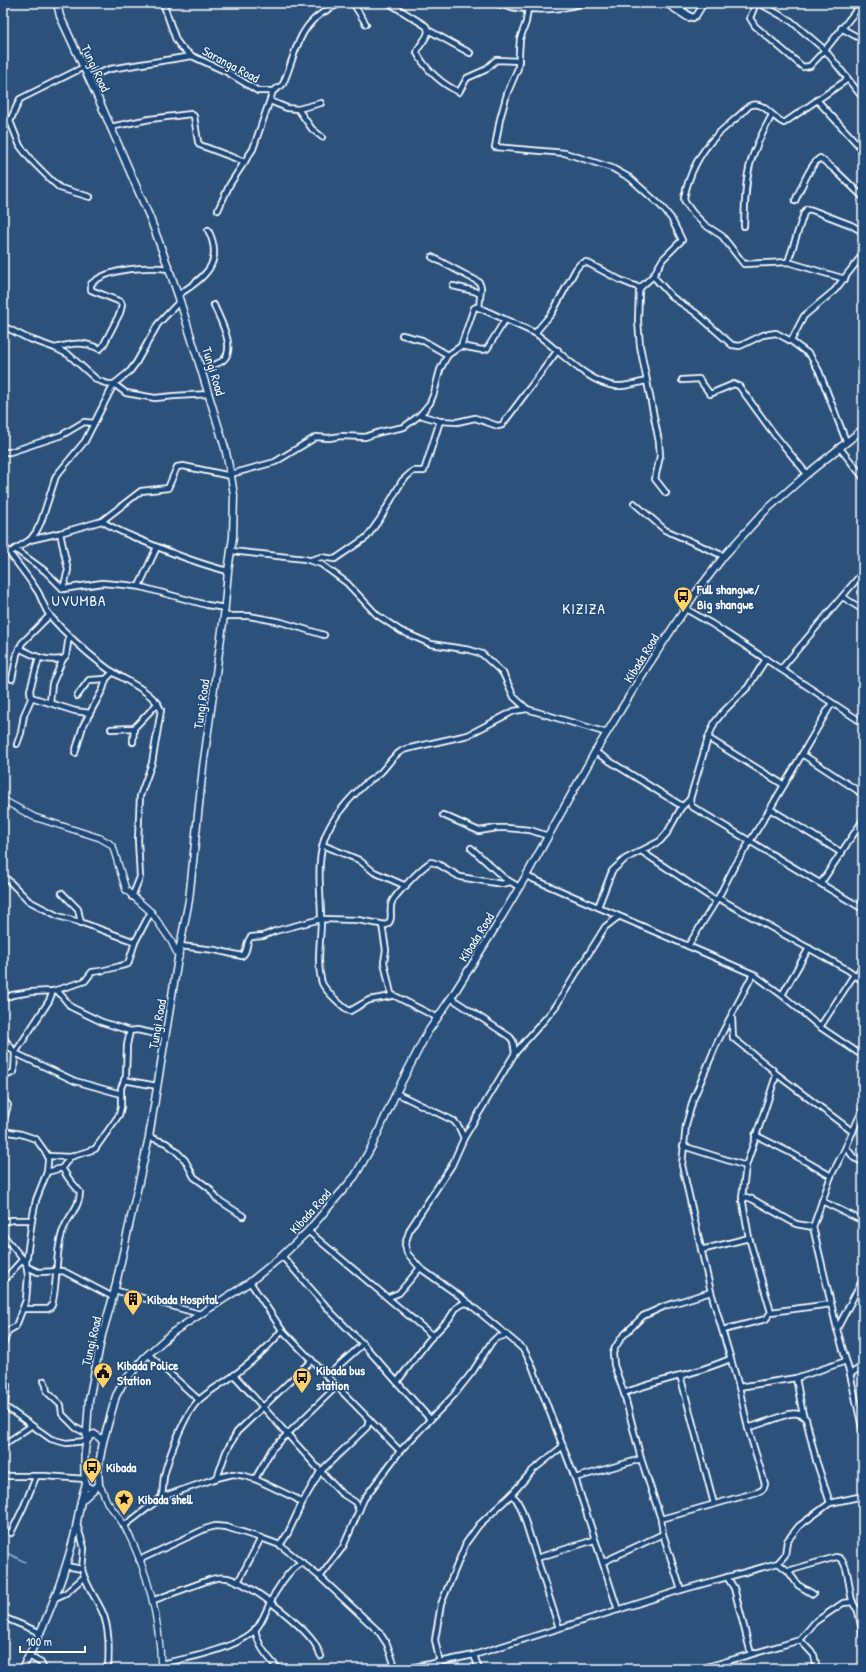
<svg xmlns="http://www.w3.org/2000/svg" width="866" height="1672" font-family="'Patrick Hand',sans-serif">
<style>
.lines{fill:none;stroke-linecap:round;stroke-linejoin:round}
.stream{stroke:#8caec3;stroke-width:1.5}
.minor-casing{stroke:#fff;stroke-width:8}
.tertiary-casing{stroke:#fff;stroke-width:8}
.secondary-casing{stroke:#fff;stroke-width:9}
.minor{stroke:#1f4a7a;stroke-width:4.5}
.tertiary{stroke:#1f4a7a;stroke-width:5.5}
.secondary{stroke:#1f4a7a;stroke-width:6}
.labels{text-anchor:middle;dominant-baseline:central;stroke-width:3;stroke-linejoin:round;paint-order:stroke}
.street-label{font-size:13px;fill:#fff;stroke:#1f4a7a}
.poi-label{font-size:13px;font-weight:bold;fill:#fff;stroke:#1f4a7a;text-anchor:start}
.quarter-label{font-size:15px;letter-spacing:1px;fill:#fff;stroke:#1f4a7a}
</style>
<rect width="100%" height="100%" fill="#2c517b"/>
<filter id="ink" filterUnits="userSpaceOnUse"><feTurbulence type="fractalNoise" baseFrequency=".025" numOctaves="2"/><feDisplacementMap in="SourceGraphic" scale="8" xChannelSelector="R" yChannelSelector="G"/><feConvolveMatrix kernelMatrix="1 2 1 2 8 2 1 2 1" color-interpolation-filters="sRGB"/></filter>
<g filter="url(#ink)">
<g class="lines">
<polyline class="stream" points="3,1551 25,1562"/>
<defs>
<g id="minor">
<polyline points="163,3 176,40 181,47 192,56"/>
<polyline points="353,3 366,24"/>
<path d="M 389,3 L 426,26 C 433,36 418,43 417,53 C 426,70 442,84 459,92 L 467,78 L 485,70 L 496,60 L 519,61"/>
<path d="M 494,3 C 522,11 555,12 583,3"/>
<polyline points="665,3 688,18 696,16 704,3"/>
<polyline points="673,3 693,18"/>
<polyline points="756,3 750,18 755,26 803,67 810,66 825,50 863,98"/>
<polyline points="759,3 791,21 825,50 862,3"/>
<polyline points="528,8 526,22 520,39 518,68 507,94 500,119 495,147 565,153 612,168 630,178 661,206 671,218 682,240 663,259 653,276 640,288 639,292 638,321 640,346 659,442 660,456 655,479 666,493"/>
<polyline points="841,28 863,40"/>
<polyline points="428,30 470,53"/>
<polyline points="84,67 20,99 10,121 20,146 31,160 52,181 60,188 90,197"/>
<path d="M 88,77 L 110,69 L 192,56 L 227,72 L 258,91 L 273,91 L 281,86 L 283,84 C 299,46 297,20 342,3"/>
<polyline points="817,100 863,150"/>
<polyline points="270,101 287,108 298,109 312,129 322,137"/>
<polyline points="298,109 321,103"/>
<polyline points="3,125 10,121"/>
<polyline points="110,127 150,119 191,114 194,116 198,142 200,145 245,162"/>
<path d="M 795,201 C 800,190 811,163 820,158 L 835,170 L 863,197"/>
<polyline points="218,210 230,184 253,149 273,91"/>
<path d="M 744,226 C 745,205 745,181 751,161 C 756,144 764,130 772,115"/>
<polyline points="432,257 479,282 481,287 479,308"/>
<polyline points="788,262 804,213 807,209 812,210 851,225 863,232"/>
<polyline points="653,276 672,297 696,313 732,345 740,346 763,335 776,333 791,341 810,355 819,371 846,441"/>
<path d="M 845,279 L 788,262 L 744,264 L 722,236 L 705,225 L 693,213 L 685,202 L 684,198 C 689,174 699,153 717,135 C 727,125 739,117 749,106 C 763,99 772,118 784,123 L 848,79"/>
<polyline points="453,286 474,291 480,294"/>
<path d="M 178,295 C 204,278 225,263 208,230"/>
<polyline points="3,329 7,328 27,338 55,348 69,355 97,380 108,384 114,384 126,393 155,398 174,396 209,394"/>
<path d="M 535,333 C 558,349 587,383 616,386 C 625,387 637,383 646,381"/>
<polyline points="402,335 422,340 448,355"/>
<polyline points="791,341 804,316 835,290 863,254"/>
<polyline points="461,346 482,350 487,349 505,320"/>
<path d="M 55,348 C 73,343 82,341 100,349 L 103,346 L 120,313 L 122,305 L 121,302 L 91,290 L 91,284 C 108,268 147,266 169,269"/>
<path d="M 201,368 C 207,366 217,365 222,361 C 238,350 219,318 214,305"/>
<polyline points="682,380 699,379 710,394 734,384 739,386 774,434 807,474"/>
<polyline points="420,415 430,403 434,393 440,370 445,360 448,355 461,346 474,308 476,307 482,309 535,333 552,313 576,269 580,264 586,262 620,280 640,288"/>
<polyline points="839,447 863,477"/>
<polyline points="3,452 10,452 62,435 84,422 94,423"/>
<polyline points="231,474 275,462 316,437 329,438 341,436 365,437 380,432 404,427 420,415 440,421 457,422 475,418 498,426 502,425 558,350"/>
<polyline points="634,503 665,530 724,556"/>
<path d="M 102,521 C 115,530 129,535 143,541 C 171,553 199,564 228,571"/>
<polyline points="60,533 68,570 63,589"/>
<polyline points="30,540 60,533 102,521 141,491 168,488 177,467 183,466 231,476"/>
<path d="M 3,545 C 15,560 27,575 38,592 C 42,599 44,608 50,616 C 65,633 86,652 104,666 C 120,679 153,690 161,710 L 152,763 L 140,796 L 138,840 L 140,877 L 132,897"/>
<polyline points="15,549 45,571 63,589 102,583 126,585 141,587 207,605 225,608"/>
<polyline points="232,551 305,559 321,564 347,583 377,615 401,631 431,644 470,650 482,654 503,673 514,697 527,709 607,733"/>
<polyline points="9,553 30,540 36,532 41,522 56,476 85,441 114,384 130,371 136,363 158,324 180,301"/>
<polyline points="311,560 321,557 335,559 367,537 380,519 402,481 413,471 424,471 440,421"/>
<polyline points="139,586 157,547"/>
<polyline points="843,597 863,610"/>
<polyline points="686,609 712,624 863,723"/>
<polyline points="224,616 249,616 281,622 324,635"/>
<path d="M 19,648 C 34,656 46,662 63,659"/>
<polyline points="766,659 748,687 723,712 715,722 708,738 690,799 691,806 863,909"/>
<polyline points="781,669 863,572"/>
<polyline points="12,679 17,654 22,643 50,615"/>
<polyline points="77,696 89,680 106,679"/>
<polyline points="31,697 75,711 90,713"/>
<polyline points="50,702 52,684 63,659 66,656 69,636"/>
<polyline points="111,729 134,728 158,703"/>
<polyline points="708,738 784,785"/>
<polyline points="133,742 134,728"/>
<polyline points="17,744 21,733 24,715 31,699 30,690 39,658"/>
<polyline points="595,752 682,806"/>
<polyline points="75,753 83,726 103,689 106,679 113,672"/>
<polyline points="802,754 863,794"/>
<polyline points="859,792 863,785"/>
<polyline points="770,809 842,853"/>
<polyline points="443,815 479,831 497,828 507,828 530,830 548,836"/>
<polyline points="323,845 359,860 374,872 406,886"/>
<polyline points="471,848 504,878 519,887"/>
<polyline points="641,851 716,901"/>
<polyline points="3,875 29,901 58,916 83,923 135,942"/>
<polyline points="526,876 753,974 782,995 820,1027 863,1056"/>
<polyline points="821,883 863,820"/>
<polyline points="62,893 78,909 81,923"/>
<polyline points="718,898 848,970 863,981"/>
<polyline points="598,907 612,871 625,859 660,841 667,833 681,808 690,799"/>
<polyline points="382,925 386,950 384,962 391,994 438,1018"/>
<path d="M 180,946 L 215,950 L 242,956 C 249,951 245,942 251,937 L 263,936 L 275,931 L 321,919 L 358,920 L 386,925 C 395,920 388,910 392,902 C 395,895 423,866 431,862 L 438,864 L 460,877 L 502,884 L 510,882"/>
<polyline points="688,946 718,898 734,867 770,809 832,703"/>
<polyline points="859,978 859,971 863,963"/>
<polyline points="57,990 71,1007 102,1022 130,1031"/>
<polyline points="782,995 809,948"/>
<path d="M 392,996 L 369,1000 L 350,1011 C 343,1008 325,990 322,983 C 316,962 321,940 321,919 C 321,890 315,859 327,832 C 335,815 352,796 365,784 C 370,780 375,777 380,773 C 389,764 394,753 406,749 L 468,735 L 514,711 L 527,709"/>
<polyline points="451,998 510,1037 513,1041 515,1053"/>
<path d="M 3,999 L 12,995 L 31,992 L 53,991 L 79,983 L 85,981 L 92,972 C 105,971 116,967 128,964 L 135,942 L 151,912"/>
<polyline points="820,1027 854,975"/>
<polyline points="3,1037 15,1053 75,1081 121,1094"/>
<polyline points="3,1050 11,1047"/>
<polyline points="775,1073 853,1132"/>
<polyline points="3,1077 14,1072 15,1053 49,1001 53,991"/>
<polyline points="124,1080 157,1086"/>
<polyline points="396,1093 454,1121 459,1127 464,1138"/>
<polyline points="3,1099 8,1105 3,1123"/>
<polyline points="863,1108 846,1147 831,1176 813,1227 837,1329 850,1374 863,1432"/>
<polyline points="3,1131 21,1134 36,1139 48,1156 48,1162 47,1172 36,1200 32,1220 26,1263 28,1276 26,1300 16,1326 8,1331 3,1345"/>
<polyline points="755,1135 791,1153 831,1176"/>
<polyline points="149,1137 166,1143 175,1150 185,1160 194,1177 209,1188 217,1199 243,1216"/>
<polyline points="683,1146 746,1166"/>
<polyline points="846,1147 854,1158 863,1162"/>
<polyline points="48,1156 70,1157"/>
<polyline points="47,1172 62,1168 70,1157 95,1149 119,1115 121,1107 121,1088 126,1076 127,1045 130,1031 137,1030 166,1036"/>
<polyline points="742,1201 746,1197 752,1199 796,1224 813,1227"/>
<polyline points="822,1201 863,1221"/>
<polyline points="3,1222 12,1220 32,1220"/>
<polyline points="308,1231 433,1336"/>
<polyline points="3,1235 26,1263"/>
<polyline points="701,1250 749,1238"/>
<polyline points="282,1256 332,1313 363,1344 430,1419"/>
<polyline points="27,1267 38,1272 63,1271 113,1297"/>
<polyline points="3,1281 23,1259"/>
<polyline points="250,1282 282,1330 400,1451"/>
<polyline points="114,1290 200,1314"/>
<polyline points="389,1297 399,1293 420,1268"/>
<path d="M 24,1309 L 47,1309 L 50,1308 L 52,1305 C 58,1282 55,1248 64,1228 C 69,1215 80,1207 80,1192 L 69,1179 L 62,1168"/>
<polyline points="771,1312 831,1304"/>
<polyline points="837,1329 863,1279"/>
<polyline points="723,1330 766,1319 771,1312 749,1238 742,1197 746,1166 776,1076 773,1070 733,1038 732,1018"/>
<polyline points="148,1354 199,1400"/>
<polyline points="3,1372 7,1385 5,1405"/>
<polyline points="850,1374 863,1366"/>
<polyline points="234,1375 325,1476 341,1493 355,1502 359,1510"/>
<polyline points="680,1375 714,1504"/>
<polyline points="327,1376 363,1344"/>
<polyline points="796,1378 803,1415"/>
<polyline points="44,1381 46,1385 47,1392 61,1405 62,1414 76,1428 86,1433"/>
<polyline points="397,1382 428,1341 449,1319 456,1308 464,1303 470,1304"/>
<polyline points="739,1387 796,1378 846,1361"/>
<path d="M 624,1393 C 659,1380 696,1374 730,1359"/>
<polyline points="3,1405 51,1439 66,1443 86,1441"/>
<path d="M 748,1428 L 789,1414 C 796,1413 801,1413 806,1419 L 816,1460 L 830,1503"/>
<polyline points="3,1445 31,1426"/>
<polyline points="3,1476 45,1476 85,1479"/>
<polyline points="217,1478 226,1452 237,1432 312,1360"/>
<polyline points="575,1478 641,1459"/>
<polyline points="255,1479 272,1449 337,1386"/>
<polyline points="511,1495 516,1499 521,1508 559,1628"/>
<path d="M 162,1497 C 163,1490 163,1483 164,1476 C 169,1456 184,1415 198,1401 C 208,1391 222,1384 233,1376 C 249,1364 270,1346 282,1330"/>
<path d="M 661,1519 L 758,1492 C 763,1490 764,1489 765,1484 L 748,1428 L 739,1387 L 711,1292 L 682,1165 L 686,1125 L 693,1100 L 717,1043 L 753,974"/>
<polyline points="77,1524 84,1548 82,1569"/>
<polyline points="124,1526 162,1497 217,1478 233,1474 245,1476 255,1479 295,1498 302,1503"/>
<polyline points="11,1533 24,1506 36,1477"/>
<polyline points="280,1545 288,1533 302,1503 320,1472 367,1427 369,1419"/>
<polyline points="537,1558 594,1540"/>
<polyline points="139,1560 205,1529 215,1526 226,1527 261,1538 280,1545 320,1577 379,1632 387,1644 396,1669"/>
<polyline points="603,1562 663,1534"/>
<polyline points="778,1563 788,1571 798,1585 813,1594"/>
<path d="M 66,1566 L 82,1569 C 85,1584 95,1596 102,1611 C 110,1628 109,1651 108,1669"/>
<path d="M 788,1571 L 836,1557 C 850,1558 848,1592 853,1603 C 854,1606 857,1608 858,1611 L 863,1611"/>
<polyline points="320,1577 343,1547 364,1499 400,1451 454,1395 473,1371 491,1343 496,1338 507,1335"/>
<polyline points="727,1577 734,1588 751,1654"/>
<polyline points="238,1582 261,1538"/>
<polyline points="681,1590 663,1534 661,1519 641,1459 624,1393 614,1365 613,1353 615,1348 621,1338 643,1316 665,1306 711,1292"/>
<polyline points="55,1598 66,1593 84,1577"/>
<path d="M 154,1600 L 209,1580 C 215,1578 221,1577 227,1578 C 249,1582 298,1622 312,1640 C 316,1644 318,1651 321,1656"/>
<polyline points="618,1610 575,1478 531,1363 524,1350 515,1342 461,1297 420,1268 407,1253 405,1244 410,1229 452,1165 464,1138 515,1053 546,1018 556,1006 605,927 618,917"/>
<polyline points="858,1611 863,1636"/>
<polyline points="3,1617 41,1633"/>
<path d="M 255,1629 C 258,1645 265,1654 276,1666"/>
<polyline points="800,1640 814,1655 817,1669"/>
<polyline points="474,1655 479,1669"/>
<polyline points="29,1656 41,1663 44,1669"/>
<polyline points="440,1663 435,1640 441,1604 466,1543 479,1525 511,1495 533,1470 563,1446"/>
<path d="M 161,1664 C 188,1658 237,1649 256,1629 C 262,1622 265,1613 269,1605 C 275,1591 289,1569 302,1562"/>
<polyline points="405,1669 474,1655 681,1590 778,1563 785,1555 787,1541 799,1526 830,1503 863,1496"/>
<polyline points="700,1669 800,1640 815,1622 843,1603 853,1602"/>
</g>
<g id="tertiary">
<polyline points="3,800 34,817 100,838 109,843 113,847 126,890 151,912 171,941 179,957"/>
<path d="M 99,1485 C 103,1490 104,1496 107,1502 C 113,1510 120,1518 125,1527 C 148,1571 160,1619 161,1669"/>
</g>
<g id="secondary">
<polyline points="57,3 60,16 102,107 150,218 169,269 180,301 225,448 231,476 234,495 233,537 228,571 224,616 203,767 189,900 180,946 149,1137 113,1297 102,1335 89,1400 86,1443"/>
<path d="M 94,1434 L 100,1438 L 103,1442 L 98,1469 L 99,1484 L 97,1487 L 92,1489 C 90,1488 89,1488 87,1486 C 83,1481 84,1447 87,1441 C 89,1437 90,1436 94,1434 Z"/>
<polyline points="103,1442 116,1396 123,1383 145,1357 173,1332 250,1282 282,1256 308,1231 355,1176 372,1146 396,1093 427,1033 451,998 495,928 526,876 595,752 647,667 695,594 724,556 764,512 807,474 863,429"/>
<polyline points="81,1501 94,1489"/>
<path d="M 22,1669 C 44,1628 61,1586 73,1541 C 78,1522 79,1502 86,1484"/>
</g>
</defs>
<use href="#minor" class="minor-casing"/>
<use href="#tertiary" class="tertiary-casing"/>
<use href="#secondary" class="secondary-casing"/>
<use href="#minor" class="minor"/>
<use href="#tertiary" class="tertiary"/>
<use href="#secondary" class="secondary"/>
</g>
</g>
<defs>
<symbol id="bus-pin" viewBox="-11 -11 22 30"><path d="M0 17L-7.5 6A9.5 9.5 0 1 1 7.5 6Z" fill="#ffd166" stroke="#1f4a7a"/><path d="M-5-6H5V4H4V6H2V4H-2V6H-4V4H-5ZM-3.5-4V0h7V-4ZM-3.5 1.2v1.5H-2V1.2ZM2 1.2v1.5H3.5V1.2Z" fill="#111"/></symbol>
<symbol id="building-pin" viewBox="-11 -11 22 30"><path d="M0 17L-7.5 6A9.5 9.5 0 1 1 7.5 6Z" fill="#ffd166" stroke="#1f4a7a"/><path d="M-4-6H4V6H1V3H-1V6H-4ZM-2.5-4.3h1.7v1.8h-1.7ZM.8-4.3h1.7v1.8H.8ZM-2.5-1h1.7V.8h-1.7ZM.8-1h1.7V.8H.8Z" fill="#111"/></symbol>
<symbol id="civic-pin" viewBox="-11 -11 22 30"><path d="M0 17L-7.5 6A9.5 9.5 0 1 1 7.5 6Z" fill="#ffd166" stroke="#1f4a7a"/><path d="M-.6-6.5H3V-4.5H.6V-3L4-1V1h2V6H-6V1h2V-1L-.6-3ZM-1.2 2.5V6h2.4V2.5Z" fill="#111"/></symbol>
<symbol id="sight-pin" viewBox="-11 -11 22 30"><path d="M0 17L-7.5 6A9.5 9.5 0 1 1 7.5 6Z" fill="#ffd166" stroke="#1f4a7a"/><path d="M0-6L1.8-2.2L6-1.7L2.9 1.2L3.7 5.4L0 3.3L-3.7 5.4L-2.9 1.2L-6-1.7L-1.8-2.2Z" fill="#111"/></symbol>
</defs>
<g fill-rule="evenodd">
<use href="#bus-pin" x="672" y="585" width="22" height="30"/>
<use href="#building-pin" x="122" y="1288" width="22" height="30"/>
<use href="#civic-pin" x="92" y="1361" width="22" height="30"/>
<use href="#bus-pin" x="291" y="1366" width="22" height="30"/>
<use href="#bus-pin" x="81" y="1456" width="22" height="30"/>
<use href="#sight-pin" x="113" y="1488" width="22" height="30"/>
</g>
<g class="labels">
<g class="street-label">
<text transform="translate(231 64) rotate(28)">Saranga Road</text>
<text transform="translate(96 68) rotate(65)">Tungi Road</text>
<text transform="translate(214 371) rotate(73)">Tungi Road</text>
<text transform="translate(641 658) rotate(-58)">Kibada Road</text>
<text transform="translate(201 704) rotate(-82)">Tungi Road</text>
<text transform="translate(476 937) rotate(-58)">Kibada Road</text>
<text transform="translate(157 1024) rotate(-80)">Tungi Road</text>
<text transform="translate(310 1211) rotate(-48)">Kibada Road</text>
<text transform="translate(91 1341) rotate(-77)">Tungi Road</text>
</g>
<g class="poi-label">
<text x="697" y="589">Full shangwe/<tspan x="697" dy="15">Big shangwe</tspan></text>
<text x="147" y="1299">Kibada Hospital</text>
<text x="117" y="1365">Kibada Police<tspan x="117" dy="15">Station</tspan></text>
<text x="316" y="1370">Kibada bus<tspan x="316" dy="15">station</tspan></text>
<text x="106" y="1467">Kibada</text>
<text x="138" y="1499">Kibada shell</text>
</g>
<g class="quarter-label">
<text x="79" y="600">UVUMBA</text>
<text x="584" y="608">KIZIZA</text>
</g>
</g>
<rect width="866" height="1672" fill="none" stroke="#1f4a7a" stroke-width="16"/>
<rect x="8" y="8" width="850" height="1656" fill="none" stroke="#fff" stroke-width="1.5" filter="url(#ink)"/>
<path d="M20 1646v6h65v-6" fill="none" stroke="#ffffff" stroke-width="2"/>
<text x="26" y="1646" font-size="12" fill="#ffffff" stroke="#1f4a7a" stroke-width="3" paint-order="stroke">100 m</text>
</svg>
